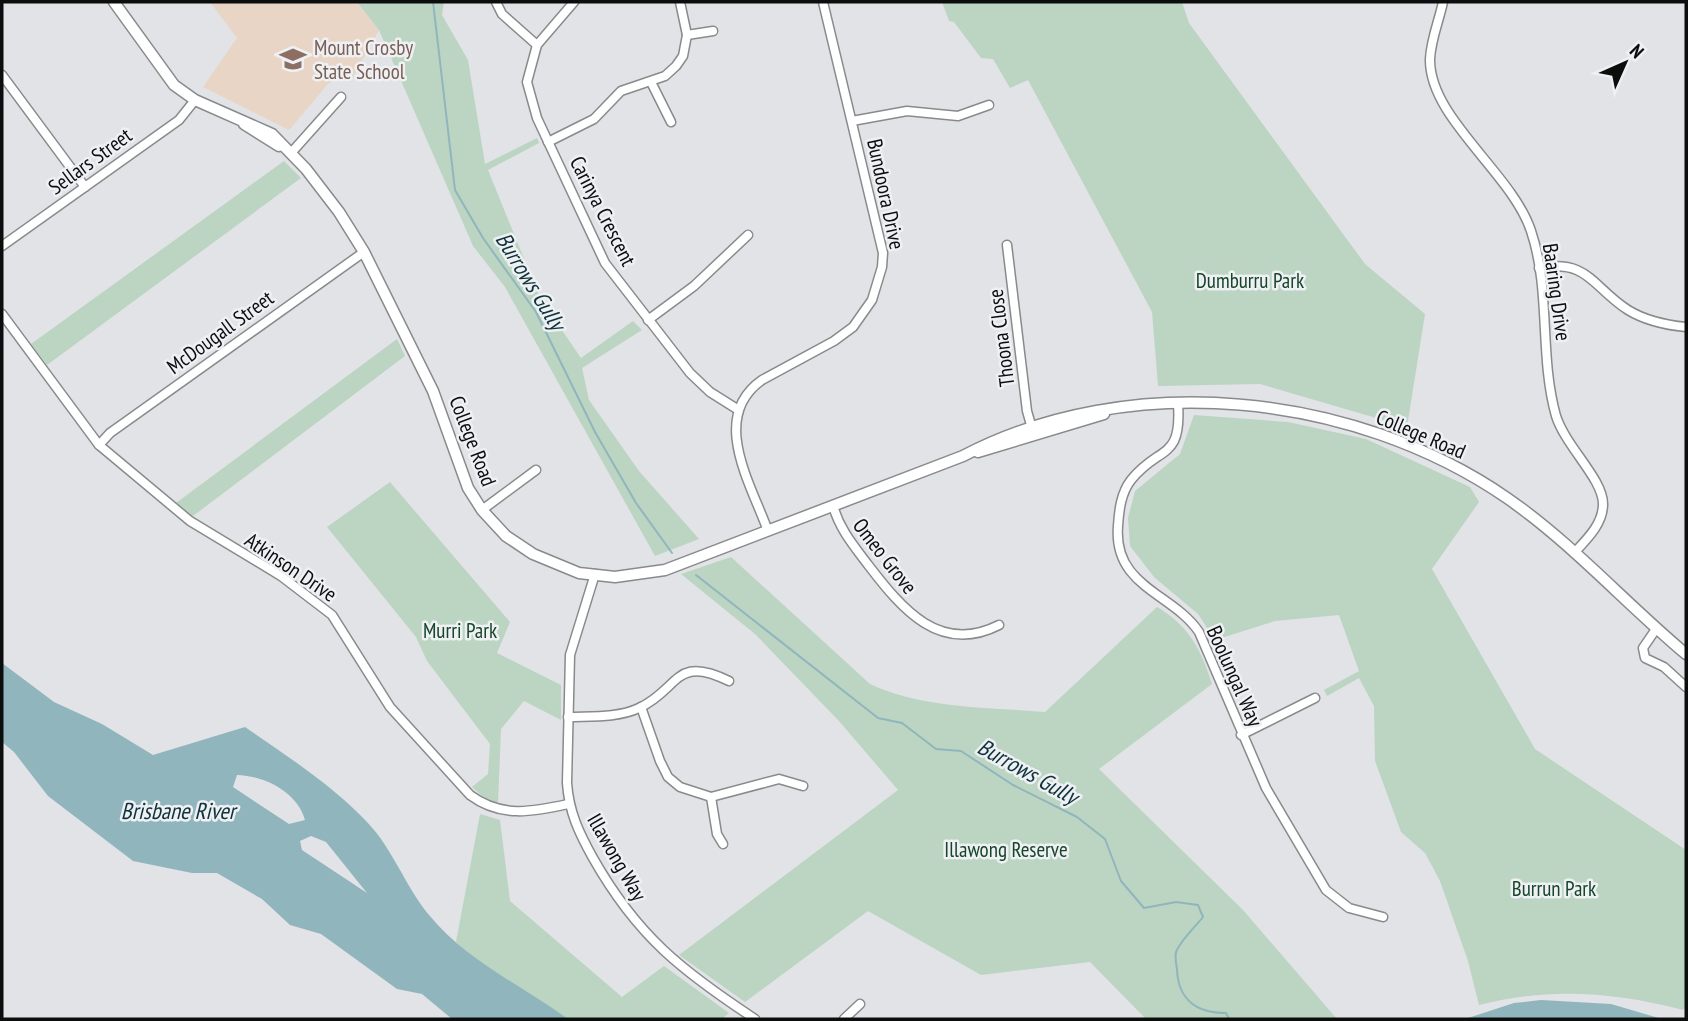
<svg xmlns="http://www.w3.org/2000/svg" width="1688" height="1021" font-family="'PT Sans Narrow',sans-serif">
<style>
.education{fill:#e8d5c5}
.green{fill:#bbd5c2}
.water{fill:#91b5bd;fill-rule:evenodd}
.lines{fill:none;stroke-linecap:round;stroke-linejoin:round}
.stream{stroke:#91b5bd;stroke-width:2}
.minor-casing{stroke:#888a8c;stroke-width:11}
.major-casing{stroke:#888a8c;stroke-width:13}
.minor{stroke:#fff;stroke-width:8}
.major{stroke:#fff;stroke-width:10}
.labels{text-anchor:middle;dominant-baseline:central;stroke-width:5;stroke-linejoin:round;paint-order:stroke}
.education-label{font-size:21px;fill:#785e54;stroke:#eef0f3;text-anchor:start}
.street-label{font-size:21px;fill:#0c0d0d;stroke:#eef0f3}
.park-label{font-size:21px;fill:#16462a;stroke:#eef0f3}
.water-label{font-size:23px;font-style:italic;fill:#0e333a;stroke:#eef0f3}
</style>
<rect width="100%" height="100%" fill="#e1e3e6"/>
<polygon class="education" points="210,2 357,2 379,30 350,82 336,79 328,84 289,130 203,87 237,38"/>
<g class="green">
<polygon points="357,2 444,2 442,15 468,60 485,164 537,138 539,143 488,170 540,298 581,358 633,321 642,330 582,368 589,400 639,471 699,539 655,556 505,287 473,246 379,30"/>
<polygon points="942,2 1182,2 1189,23 1365,264 1425,314 1407,427 1260,384 1158,386 1152,312 1028,80 1010,88 993,59 981,58 954,22 949,21"/>
<polygon points="284,161 301,178 47,365 31,344"/>
<polygon points="397,339 405,356 193,516 176,503"/>
<path d="M 1194,415 L 1288,422 L 1366,439 L 1470,487 L 1479,502 L 1432,569 L 1535,749 L 1686,850 L 1686,1006 L 1683,1010 C 1614,992 1549,987 1479,1005 L 1468,961 L 1440,881 L 1425,853 L 1401,832 L 1375,761 L 1374,706 L 1359,678 L 1327,696 L 1324,690 L 1359,671 L 1339,615 L 1275,621 L 1215,640 L 1198,614 L 1154,577 L 1130,546 L 1128,518 L 1135,491 L 1180,454 Z"/>
<polygon points="390,482 510,622 497,653 561,685 561,720 524,701 501,729 498,802 489,802 472,787 488,774 490,744 427,661 416,637 327,527"/>
<path d="M 731,557 L 870,684 C 923,709 988,707 1045,712 L 1157,607 C 1189,626 1201,649 1212,684 L 1099,769 L 1243,910 L 1337,1019 L 1146,1019 L 1090,962 L 981,975 L 868,911 L 745,1002 L 679,955 L 898,790 L 839,721 L 755,634 L 681,574 Z"/>
<polygon points="480,814 500,820 510,901 622,997 664,966 729,1013 722,1019 568,1019 476,961 456,942"/>
</g>
<g class="water">
<path d="M 2,663 L 54,702 L 102,724 L 153,755 L 245,727 C 287,756 332,785 367,822 C 393,849 405,886 429,915 C 467,961 521,985 568,1019 L 452,1019 L 422,994 L 397,989 L 321,934 L 290,925 L 262,899 L 217,873 L 192,873 L 133,861 L 48,796 L 14,752 L 2,742 ZM 237,775 C 265,776 297,792 305,820 L 289,824 L 233,787 ZM 311,836 L 326,842 L 367,893 L 302,850 L 300,841 Z"/>
<polygon points="1541,1000 1611,1004 1662,1019 1465,1019 1514,1003"/>
</g>
<g class="lines">
<g class="stream">
<polyline points="433,2 455,190 483,238 536,312 595,432 636,503 672,553"/>
<path d="M 696,575 L 878,718 L 902,723 L 936,749 L 961,751 L 1013,785 L 1077,817 L 1105,839 L 1121,881 L 1144,908 L 1176,902 L 1198,905 L 1203,917 C 1195,927 1180,941 1176,952 C 1175,957 1176,964 1177,969 C 1178,1000 1197,1013 1226,1013 L 1229,1019"/>
</g>
<defs>
<g id="minor">
<polyline points="496,2 502,14 537,45"/>
<polyline points="574,2 537,45 527,82 537,118 605,263 690,373 710,392 737,409"/>
<path d="M 1443,2 C 1439,21 1431,39 1430,59 C 1429,118 1512,173 1531,231 C 1551,290 1539,356 1556,416 C 1566,447 1603,479 1603,504 C 1603,524 1587,539 1574,553"/>
<polyline points="687,35 713,31"/>
<polyline points="2,75 85,187"/>
<polyline points="651,82 671,122"/>
<polyline points="852,121 907,111 958,116 989,105"/>
<polyline points="548,142 594,119 621,91 665,76 676,66 683,56 687,35 680,2"/>
<polyline points="291,153 341,97"/>
<polyline points="1007,245 1027,411 1033,432"/>
<polyline points="2,246 179,120 195,100"/>
<path d="M 1539,268 C 1589,259 1592,287 1628,310 C 1646,321 1665,325 1686,327"/>
<path d="M 2,314 L 99,445 L 190,521 L 281,576 L 332,615 L 390,707 L 470,795 C 501,818 532,812 568,804"/>
<polyline points="648,320 694,286 748,235"/>
<path d="M 1178,404 C 1182,461 1159,445 1131,480 C 1121,493 1119,510 1118,526 C 1113,587 1173,593 1199,632 L 1266,788 L 1326,890 L 1349,908 L 1383,917"/>
<polyline points="99,445 110,433 364,252"/>
<path d="M 833,506 C 840,530 854,546 869,566 C 902,609 940,655 999,625"/>
<polyline points="482,510 536,470"/>
<path d="M 768,531 C 751,484 709,417 762,380 L 834,341 L 853,327 L 872,300 L 882,267 L 883,253 L 823,2"/>
<path d="M 595,574 L 570,655 L 567,783 C 569,812 579,833 593,858 C 637,936 682,971 755,1019"/>
<polyline points="1656,629 1643,648 1645,658 1664,667 1686,687"/>
<polyline points="641,707 660,761 668,777 680,787 711,797 779,779 803,786"/>
<path d="M 568,717 C 591,716 618,718 639,708 C 680,689 674,654 729,681"/>
<polyline points="1241,735 1315,698"/>
<polyline points="711,797 717,834 723,844"/>
<polyline points="844,1019 860,1004"/>
</g>
<g id="major">
<path d="M 114,2 L 174,85 L 195,100 L 272,134 L 306,169 L 339,212 L 364,252 L 433,391 L 468,488 L 482,510 L 506,536 L 533,554 L 579,573 L 615,577 L 665,570 L 963,456 C 1130,369 1353,392 1507,498 C 1572,543 1626,604 1686,654"/>
<polyline points="244,124 279,146"/>
<polyline points="978,452 1104,414"/>
</g>
</defs>
<use href="#minor" class="minor-casing"/>
<use href="#major" class="major-casing"/>
<use href="#minor" class="minor"/>
<use href="#major" class="major"/>
</g>
<defs>
<symbol id="school-bare" viewBox="-9 -9 18 18"><path d="M0-5L7-2L0 1L-7-2ZM-4 1L0 2.5L4 1V4Q0 6-4 4Z" fill="#8d6e63" stroke="#eef0f3" stroke-width="2.5" paint-order="stroke"/></symbol>
</defs>
<g fill-rule="evenodd">
<use href="#school-bare" x="274" y="40" width="38" height="38"/>
</g>
<g class="labels">
<g class="education-label">
<text x="314" y="47">Mount Crosby<tspan x="314" dy="24">State School</tspan></text>
</g>
<g class="street-label">
<text transform="translate(90 161) rotate(-36)">Sellars Street</text>
<text transform="translate(886 194) rotate(78)">Bundoora Drive</text>
<text transform="translate(603 211) rotate(63)">Carinya Crescent</text>
<text transform="translate(1557 292) rotate(82)">Baaring Drive</text>
<text transform="translate(220 332) rotate(-36)">McDougall Street</text>
<text transform="translate(1001 338) rotate(-97)">Thoona Close</text>
<text transform="translate(1421 434) rotate(23)">College Road</text>
<text transform="translate(473 441) rotate(69)">College Road</text>
<text transform="translate(885 556) rotate(52)">Omeo Grove</text>
<text transform="translate(291 567) rotate(34)">Atkinson Drive</text>
<text transform="translate(1235 676) rotate(66)">Boolungal Way</text>
<text transform="translate(617 857) rotate(60)">Illawong Way</text>
</g>
<g class="park-label">
<text x="1250" y="280">Dumburru Park</text>
<text x="460" y="630">Murri Park</text>
<text x="1006" y="849">Illawong Reserve</text>
<text x="1554" y="888">Burrun Park</text>
</g>
<g class="water-label">
<text transform="translate(531 281) rotate(58)">Burrows Gully</text>
<text transform="translate(1028 771) rotate(29)">Burrows Gully</text>
<text x="178" y="810">Brisbane River</text>
</g>
</g>
<rect width="1688" height="1021" fill="none" stroke="#0c0d0d" stroke-width="7"/>
<g transform="translate(1625 63) rotate(45)" stroke="#eef0f3" stroke-width="5" paint-order="stroke">
<path d="M0-5L12 26L0 18L-12 26Z" fill="#0c0d0d"/>
<text y="-10" font-size="19" font-weight="bold" text-anchor="middle" fill="#0c0d0d">N</text>
</g>
</svg>
